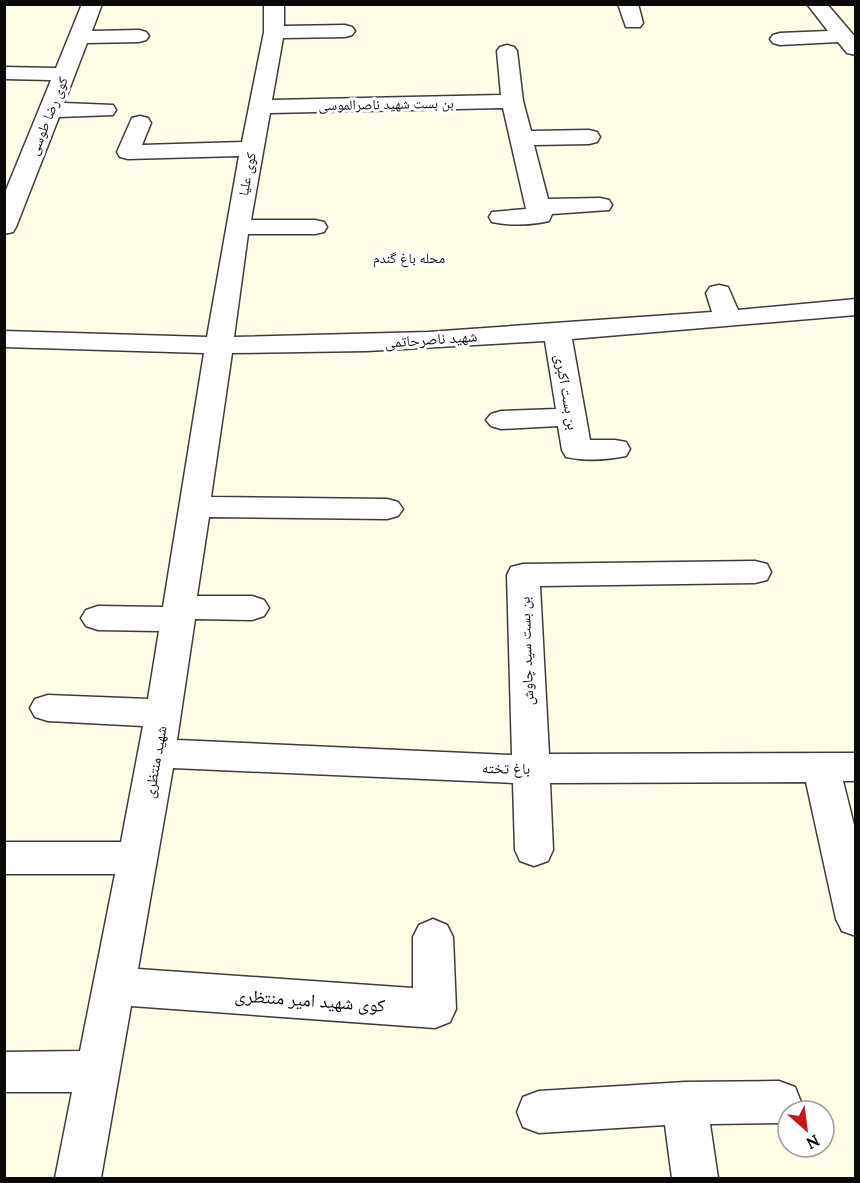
<svg xmlns="http://www.w3.org/2000/svg" width="860" height="1183" font-family="Lora,'Noto Naskh Arabic',serif">
<style>
.lines{fill:none;stroke-linecap:round;stroke-linejoin:round}
.minor-casing{stroke:#3d3d3d;stroke-width:3}
.minor{fill:#fff;fill-rule:evenodd}
.labels{text-anchor:middle;dominant-baseline:central;stroke-width:6;stroke-linejoin:round;paint-order:stroke}
.far-street-label{font-size:14px;fill:#0a0a0a;stroke:#fff}
.far-neighbourhood-label{font-size:14px;fill:#0a0a0a;stroke:#fff}
.street-label{font-size:15px;fill:#0a0a0a;stroke:#fff}
.near-street-label{font-size:18px;fill:#0a0a0a;stroke:#fff}
</style>
<rect width="100%" height="100%" fill="#fffce8"/>
<g class="lines">
<defs>
<g id="minor">
<polygon points="82,4 102,4 92,31 139,30 146,32 149,36 146,40 139,42 87,43 64,103 113,105 116,110 113,115 59,117 16,227 13,232 4,234 4,195 51,80 4,79 4,67 56,68"/>
<path d="M 264,4 L 284,4 L 284,26 L 345,25 L 352,27 L 355,31 L 352,35 L 345,37 L 283,38 L 272,100 L 501,95 L 497,51 L 500,47 L 507,45 L 514,47 L 517,51 L 523,101 L 531,131 L 589,130 L 597,132 L 600,137 L 597,142 L 589,144 L 534,145 L 548,199 L 600,198 L 609,200 L 612,205 L 609,210 L 552,214 L 549,221 C 532,225 509,226 492,222 L 489,217 L 492,212 L 526,209 L 503,108 L 270,113 L 251,220 L 315,220 L 324,222 L 327,227 L 324,232 L 315,234 L 248,234 L 234,337 L 428,332 L 712,312 L 706,293 L 710,287 L 719,285 L 728,287 L 738,310 L 856,299 L 856,315 L 572,339 L 590,440 L 615,440 L 626,442 L 630,449 L 626,456 C 607,460 585,461 566,457 L 562,450 L 558,426 L 501,429 L 491,426 L 486,420 L 491,414 L 501,411 L 556,409 L 545,341 L 367,351 L 232,353 L 211,497 L 387,499 L 398,502 L 403,509 L 398,516 L 387,519 L 209,517 L 197,596 L 252,596 L 264,600 L 269,608 L 264,616 L 252,620 L 195,619 L 177,740 L 512,755 L 507,575 L 511,567 L 523,564 L 755,561 L 767,564 L 771,572 L 767,580 L 755,583 L 540,586 L 549,754 L 856,753 L 856,781 L 843,781 L 856,833 L 856,936 L 842,931 L 836,919 L 806,782 L 550,783 L 553,850 L 548,861 L 534,866 L 520,861 L 515,850 L 513,783 L 173,768 L 138,969 L 413,988 L 413,937 L 419,925 L 433,919 L 447,925 L 453,937 L 456,1009 L 450,1022 L 435,1028 L 131,1006 L 101,1178 L 55,1178 L 72,1092 L 4,1092 L 4,1052 L 80,1051 L 115,874 L 4,874 L 4,842 L 121,842 L 143,726 L 48,721 L 35,717 L 30,708 L 35,699 L 48,695 L 148,699 L 159,631 L 98,630 L 86,626 L 81,618 L 86,610 L 98,606 L 163,607 L 204,353 L 4,347 L 4,331 L 207,337 L 239,156 L 128,159 L 120,157 L 117,152 L 132,118 L 140,116 L 148,118 L 151,123 L 142,145 L 242,142 L 264,32 Z"/>
<polygon points="618,4 638,4 643,23 640,27 626,27"/>
<polygon points="807,4 827,4 856,38 856,55 847,53 838,42 780,45 773,43 770,39 773,35 780,33 828,31"/>
<polygon points="779,1081 795,1087 801,1102 797,1111 788,1111 788,1119 779,1123 710,1124 718,1178 672,1178 665,1125 539,1133 523,1127 517,1112 523,1097 539,1091 685,1082"/>
</g>
</defs>
<use href="#minor" class="minor-casing"/>
<use href="#minor" class="minor"/>
</g>
<g class="labels">
<g class="far-street-label">
<text transform="translate(386 104) rotate(-1)">بن بست شهید ناصرالموسی</text>
<text transform="translate(48 116) rotate(-68)">کوی رضا طوسی</text>
<text transform="translate(247 174) rotate(-79)">کوی علیا</text>
</g>
<g class="far-neighbourhood-label">
<text x="409" y="258">محله باغ گندم</text>
</g>
<g class="street-label">
<text transform="translate(431 339) rotate(-4)">شهید ناصرحاتمی</text>
<text transform="translate(567 392) rotate(80)">بن بست اکبری</text>
<text transform="translate(526 651) rotate(-92)">بن بست سید چاوش</text>
<text transform="translate(155 762) rotate(-80)">شهید منتظری</text>
<text transform="translate(506 768) rotate(1)">باغ تخته</text>
</g>
<g class="near-street-label">
<text transform="translate(310 1000) rotate(4)">کوی شهید امیر منتظری</text>
</g>
</g>
<rect width="860" height="1183" fill="none" stroke="#0a0a0a" stroke-width="12"/>
<g transform="translate(806 1129) rotate(152)"><circle r="28" fill="#ffffff" stroke="#9d9d9d" stroke-width="1.5"/>
<path d="M0-4.5L10 22L0 15L-10 22Z" fill="#c61816"/>
<text y="-9" font-size="16" font-weight="bold" text-anchor="middle" fill="#0a0a0a">N</text>
</g>
</svg>
